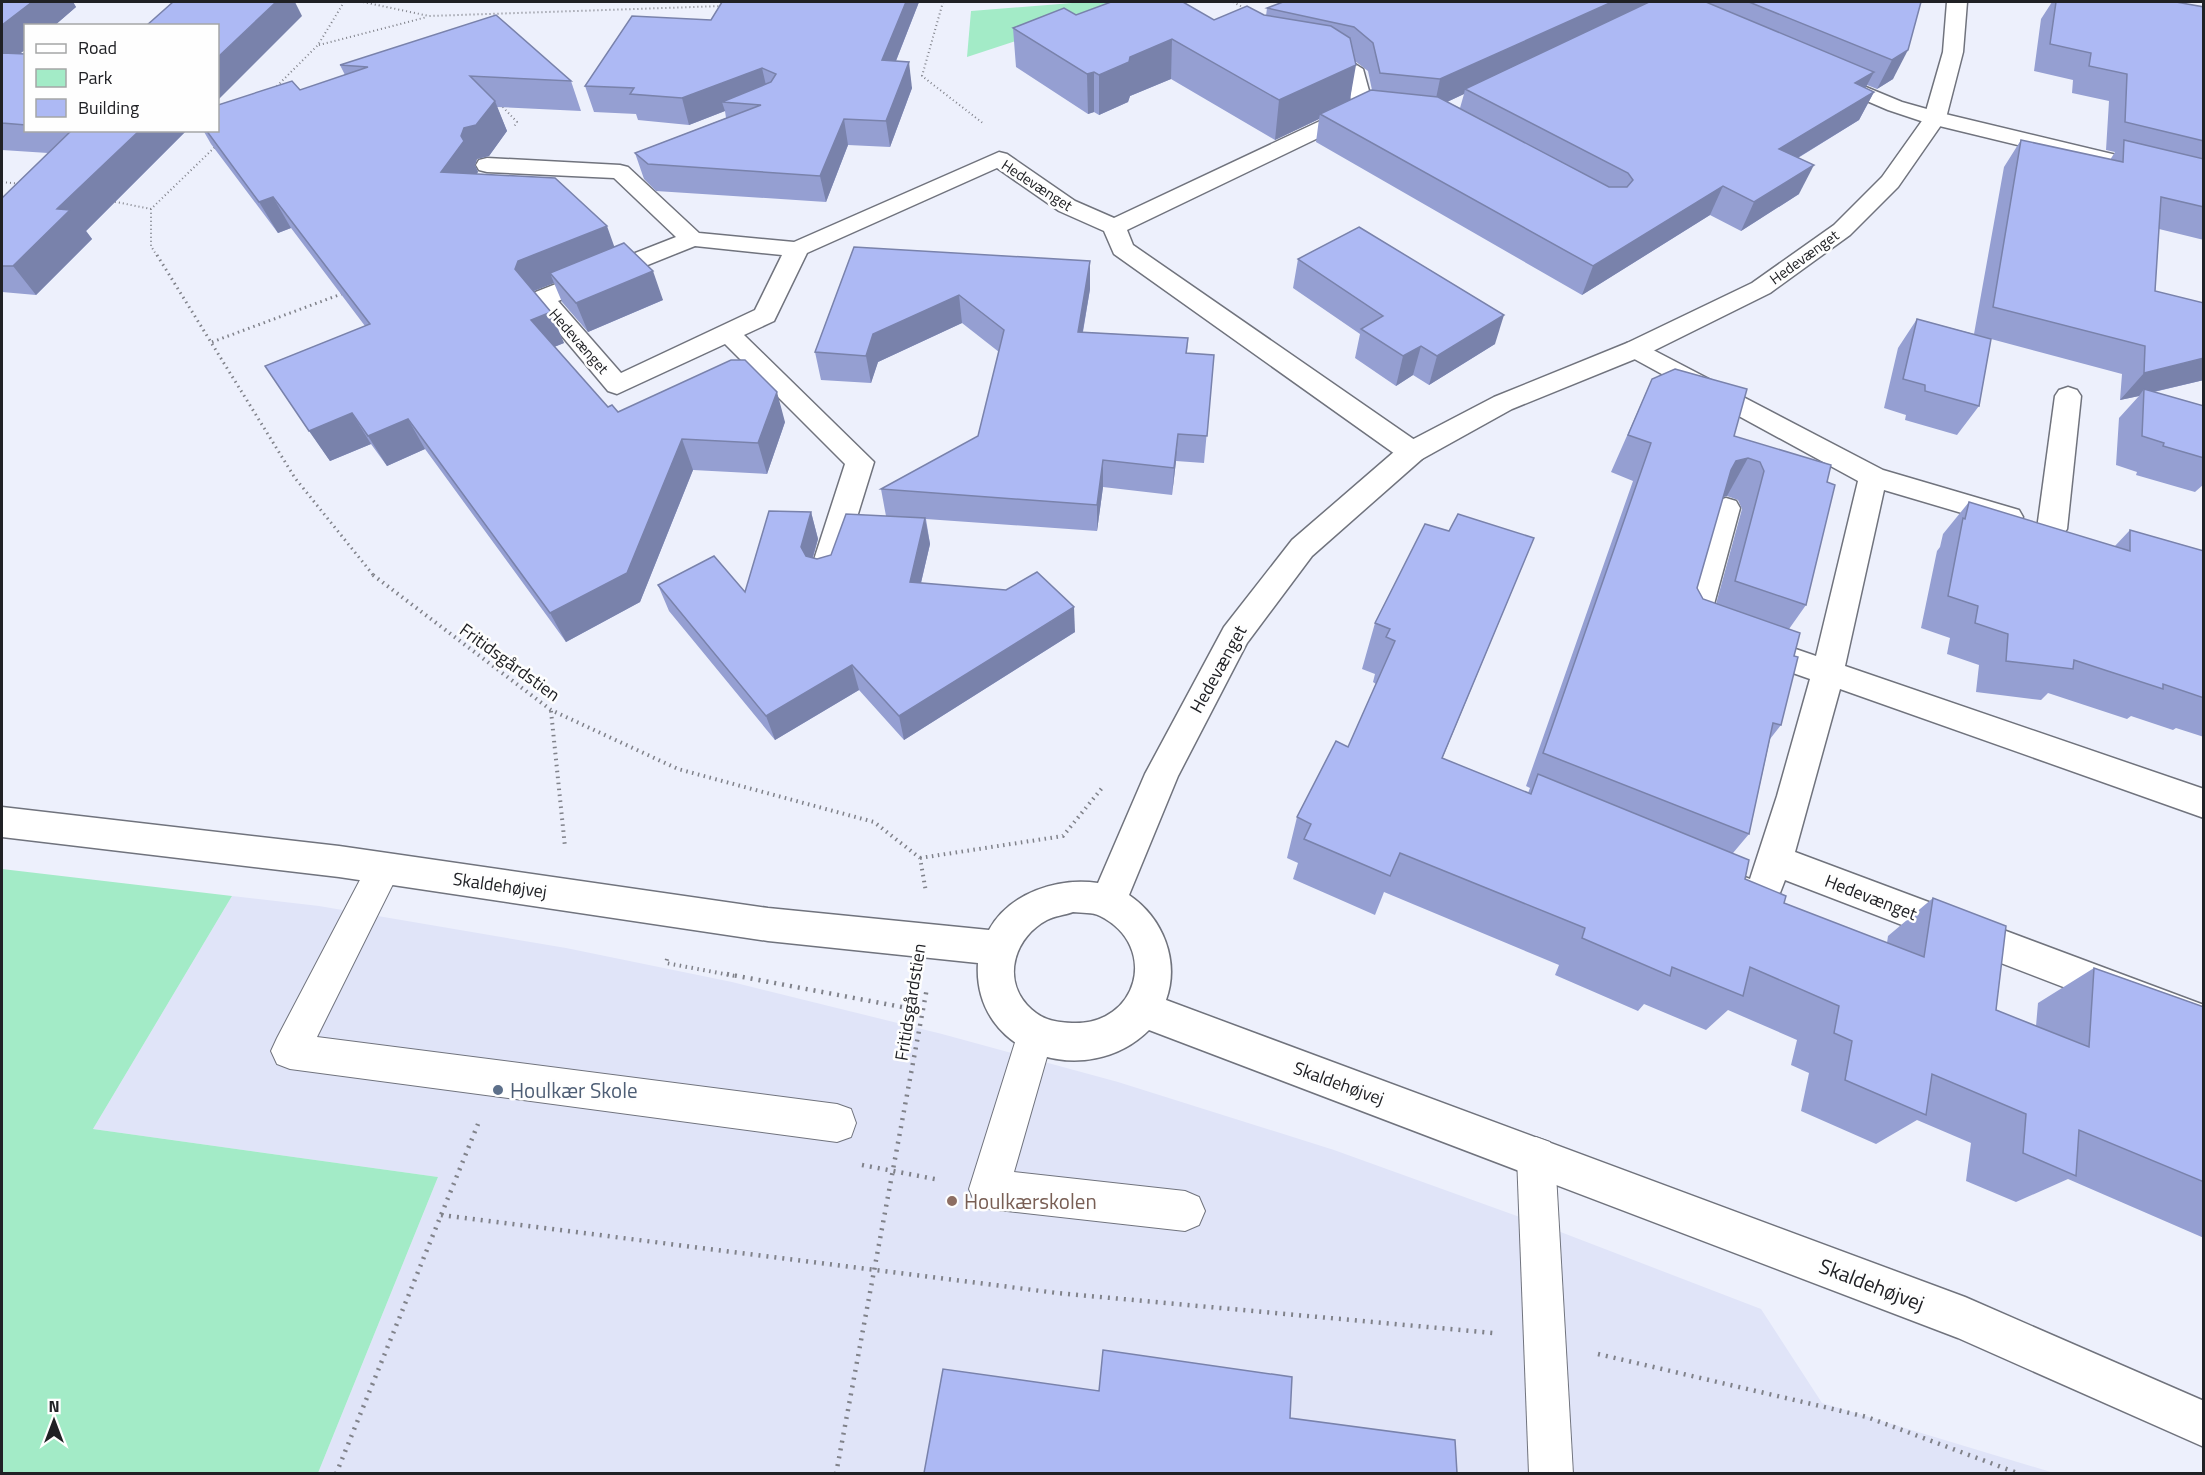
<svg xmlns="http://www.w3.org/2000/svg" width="2205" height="1475" font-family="'Titillium Web',sans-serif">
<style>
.built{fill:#e0e4f8}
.green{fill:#a3ebc7}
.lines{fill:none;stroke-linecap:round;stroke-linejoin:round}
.service-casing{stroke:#70737d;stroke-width:2}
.minor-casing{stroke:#70737d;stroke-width:3}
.tertiary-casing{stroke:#70737d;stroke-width:3}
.path-far3{stroke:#80828a;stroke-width:2;stroke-dasharray:1 3;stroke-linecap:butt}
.path-far2{stroke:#80828a;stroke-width:3;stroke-dasharray:1.5 4;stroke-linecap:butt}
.path-far1{stroke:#80828a;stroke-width:4;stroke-dasharray:1.5 4.5;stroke-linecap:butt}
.path{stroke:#80828a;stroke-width:4.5;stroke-dasharray:2 6;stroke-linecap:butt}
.service{fill:#fff;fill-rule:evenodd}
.minor{fill:#fff;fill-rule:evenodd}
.tertiary{fill:#fff;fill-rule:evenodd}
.wall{fill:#959fd2;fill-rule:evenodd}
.shaded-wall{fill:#7982ab}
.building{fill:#adb9f4;stroke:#7982ab;stroke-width:1.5}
.service-dot{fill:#5c6f8a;stroke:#fefefe;stroke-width:2}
.education-dot{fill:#8d6e63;stroke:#fefefe;stroke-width:2}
.labels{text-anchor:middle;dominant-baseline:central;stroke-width:5;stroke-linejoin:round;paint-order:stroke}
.far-street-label{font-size:15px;fill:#202125;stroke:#fefefe}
.street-label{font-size:18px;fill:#202125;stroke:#fefefe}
.near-service-label{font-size:21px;fill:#4e5e75;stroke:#fefefe;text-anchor:start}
.near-education-label{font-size:21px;fill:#785e54;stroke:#fefefe;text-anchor:start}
.near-street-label{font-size:21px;fill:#202125;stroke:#fefefe}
</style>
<rect width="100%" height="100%" fill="#edf0fc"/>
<polygon class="built" points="232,896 319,906 566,948 732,982 942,1034 1118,1082 1334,1150 1545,1226 1761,1309 1822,1403 2054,1473 318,1473 438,1177 93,1129"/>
<g class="green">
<polygon points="1085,2 1134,2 967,57 971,11"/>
<polygon points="2,869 232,896 93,1129 438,1177 318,1473 2,1473"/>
</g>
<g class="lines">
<defs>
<g id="service">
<polygon points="384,853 396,857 401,868 317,1037 837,1104 851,1109 856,1123 851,1137 837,1142 290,1069 277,1064 271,1051 277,1038 372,857"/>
<polygon points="1035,1018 1048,1024 1053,1036 1014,1172 1185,1191 1199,1197 1205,1211 1199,1225 1185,1231 989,1209 975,1203 969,1189 1017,1036 1022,1024"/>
<polygon points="1536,1137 1550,1142 1555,1156 1573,1474 1529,1474 1517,1156 1522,1142"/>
</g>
<g id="minor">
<path d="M 1315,50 L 1339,54 L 1363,69 L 1374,109 L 1370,113 L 1127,230 L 1133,245 L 1422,445 L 1426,452 L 1422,459 L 1412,461 L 1402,459 L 1114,254 L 1104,231 L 1059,211 L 997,168 L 807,253 L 774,321 L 744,335 L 874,462 L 840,572 L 836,580 L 825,583 L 814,580 L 810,572 L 845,464 L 725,344 L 617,394 L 608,391 L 530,298 L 533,293 L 676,237 L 614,178 L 487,172 L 479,170 L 476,165 L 479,160 L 487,158 L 620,165 L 628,167 L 699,233 L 794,242 L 999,152 L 1007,154 L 1075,201 L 1114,218 L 1352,106 L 1346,76 L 1327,63 L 1308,60 L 1305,56 L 1308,52 ZM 695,246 L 782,255 L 755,310 L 621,373 L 558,301 Z"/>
<polygon points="1832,73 1902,102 1941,113 2204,176 2204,190 1927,123 1888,110 1825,83 1822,79 1825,75"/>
<polygon points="1636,341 1883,470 2019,510 2023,517 2019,524 2009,527 1884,490 1845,666 2204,789 2204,818 1840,689 1795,852 2204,1005 2204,1041 1785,880 1773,911 1760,916 1718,899 1713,888 1718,877 1731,872 1750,879 1777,796 1810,679 1744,656 1739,647 1744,638 1755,635 1816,656 1858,481 1627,355 1623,349 1627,343"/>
<polygon points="2068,387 2077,390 2081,396 2067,529 2062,536 2052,540 2042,536 2037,529 2055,396 2059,390"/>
<polygon points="1726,498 1736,501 1740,508 1710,619 1717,622 1721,630 1717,638 1706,642 1682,633 1678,625 1712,508 1716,501"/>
</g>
<path id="tertiary" d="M 1947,2 L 1967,2 L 1963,52 L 1946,118 L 1898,187 L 1850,235 L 1770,293 L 1645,355 L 1512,409 L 1422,459 L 1312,556 L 1247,643 L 1178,776 L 1129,895 C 1163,918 1180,961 1166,1000 L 1965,1297 L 2204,1401 L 2204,1447 L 1958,1338 L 1149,1030 C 1088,1091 972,1056 978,963 L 768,941 L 339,877 L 2,837 L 2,807 L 339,846 L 768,908 L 989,930 C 1009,893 1058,877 1098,883 L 1145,774 L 1224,627 L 1292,540 L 1402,445 L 1494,397 L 1627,343 L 1752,283 L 1834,225 L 1882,177 L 1924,118 L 1943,52 ZM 1073,912 C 1081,913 1093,912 1100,916 C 1160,946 1138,1026 1072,1023 C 1052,1022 1040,1019 1027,1005 C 1002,977 1015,937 1047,920 C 1054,916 1065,915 1073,912 Z"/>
</defs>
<use href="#service" class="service-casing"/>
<use href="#minor" class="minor-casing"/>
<use href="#tertiary" class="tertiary-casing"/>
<g class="path-far3">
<polyline points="363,2 429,16 723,6"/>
<polyline points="943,2 922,76 984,124"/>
<polyline points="1233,2 1248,10"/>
<polyline points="319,45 427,17"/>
<polyline points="274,89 318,45 344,2"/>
<polyline points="500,104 517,122 513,128"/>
<polyline points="2,182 21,184"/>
<polyline points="111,201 151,209"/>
<polyline points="157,256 151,246 151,209 217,145"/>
</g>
<g class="path-far2">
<polyline points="157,255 295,478 374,576"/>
<polyline points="212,342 344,293"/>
</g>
<g class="path-far1">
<polyline points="373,575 551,710 678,769 874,822 920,858 926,892"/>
<polyline points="551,711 565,847"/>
<polyline points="920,858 1063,836 1102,788"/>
<polyline points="667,959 666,963 735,976"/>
</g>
<g class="path">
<polyline points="727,974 923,1011"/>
<polyline points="862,1165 940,1180"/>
<polyline points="441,1215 1057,1293 1493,1333"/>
<polyline points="1598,1354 1867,1417 2020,1474"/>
<polyline points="336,1474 478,1124"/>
<polyline points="836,1474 927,988"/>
</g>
<use href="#service" class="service"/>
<use href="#minor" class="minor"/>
<use href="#tertiary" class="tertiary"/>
</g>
<g class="wall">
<polygon points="2,2 73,2 76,7 54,26 26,26 26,49 19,54 26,54 26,130 187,130 86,231 92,239 36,295 2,292 2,198 48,153 2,150"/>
<polygon points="722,2 919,2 896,61 912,88 890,147 848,145 826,202 656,191 644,179 635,153 726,118 725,111 689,125 638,120 636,114 594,112 585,86 711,20"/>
<path d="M 1283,2 L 1918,2 L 1893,79 L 1877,89 L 1867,85 L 1865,88 L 1874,92 L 1859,120 L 1798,158 L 1799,194 L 1741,231 L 1710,215 L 1582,295 L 1316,142 L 1319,119 L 1275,140 L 1171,79 L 1130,96 L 1128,102 L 1099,115 L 1094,112 L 1088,114 L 1016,67 L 1013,28 L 1214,20 L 1266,16 L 1267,8 ZM 1355,61 L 1368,71 L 1372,90 L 1350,100 ZM 1464,94 L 1460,108 L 1447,102 Z"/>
<polygon points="2052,2 2176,2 2204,7 2204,240 2159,229 2155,291 2204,303 2204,380 2154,392 2204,406 2204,484 2195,492 2136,475 2137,472 2116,465 2119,418 2139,396 2120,400 2122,374 1991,339 1979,406 1957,435 1905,420 1906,415 1884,408 1898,348 1917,319 1974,334 2004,167 2021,140 2110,160 2115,152 2106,150 2109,101 2072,93 2073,80 2034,71 2041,19"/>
<polygon points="340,65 571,81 581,111 497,107 507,131 489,156 477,159 475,165 478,172 476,174 615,247 663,300 588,332 562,302 554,283 534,291 564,343 554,347 608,407 618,412 785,422 767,474 693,470 640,602 566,642 425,449 387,466 371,444 330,461 265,366 365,326 291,228 278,233 211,144 203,130 218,130 300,90 345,75"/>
<polygon points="854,247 1090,289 1083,332 1188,338 1187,353 1214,355 1204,463 1176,461 1172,495 1103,487 1097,531 926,519 930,544 921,583 1075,632 904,740 859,690 775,740 669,611 658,585 745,592 811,512 818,539 813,558 817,559 831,555 886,516 881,489 978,436 999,352 962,323 878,362 871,383 821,380 815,352"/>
<polygon points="1298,259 1495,344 1429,385 1413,375 1396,386 1355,358 1360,334 1293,288"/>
<path d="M 1652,379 L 1734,436 L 1827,482 L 1806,605 L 1789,629 L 1794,656 L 1781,725 L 1770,739 L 1749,834 L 1733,853 L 1745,879 L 1784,903 L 1887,943 L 1888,936 L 1933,898 L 1996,1010 L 2036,1026 L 2038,1003 L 2094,968 L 2204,1007 L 2204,1238 L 2068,1179 L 2016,1202 L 1966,1181 L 1971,1143 L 1917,1120 L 1876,1144 L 1801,1111 L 1809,1073 L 1791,1065 L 1797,1040 L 1728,1010 L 1706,1030 L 1644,1004 L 1638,1011 L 1555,975 L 1559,965 L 1384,892 L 1375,915 L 1293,879 L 1298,863 L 1287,858 L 1297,817 L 1348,747 L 1376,684 L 1373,682 L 1375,674 L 1362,669 L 1375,623 L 1514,586 L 1442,758 L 1528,793 L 1530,788 L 1526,786 L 1633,481 L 1611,472 ZM 1727,496 L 1738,500 L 1742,509 L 1716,604 L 1703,599 L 1697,588 L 1723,497 Z"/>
<polygon points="1969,502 2114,547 2130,530 2204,551 2204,737 2176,728 2173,730 2131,716 2127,719 2048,693 2041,700 1976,692 1979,665 1947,654 1950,638 1921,628 1937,551 1940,547 1943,534"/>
</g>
<g class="shaded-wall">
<polygon points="32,2 73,2 76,7 54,26 26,26 26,49 2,68 2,25"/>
<polygon points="276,2 295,2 302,16 218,100 218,57"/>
<polygon points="906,2 919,2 886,86 882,60"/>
<polygon points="1612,2 1664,2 1465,89 1464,94 1434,108 1440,79"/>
<polygon points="1172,39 1171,79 1130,96 1128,102 1099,115 1099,75 1130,57"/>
<polygon points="1908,50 1893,79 1877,89 1892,60"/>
<polygon points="909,62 912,88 890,147 886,121"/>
<polygon points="1356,65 1349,105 1320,114 1319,119 1275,140 1279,100"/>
<polygon points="762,68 768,94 722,102 725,111 689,125 682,98"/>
<polygon points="1094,72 1094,112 1088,114 1087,74"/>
<polygon points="1874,72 1859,100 1874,92 1859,120 1766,177 1779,149 1855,83"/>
<polygon points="495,101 507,131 489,156 477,159 475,165 478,172 455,203 441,172 464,128"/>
<polygon points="844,119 848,145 826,202 820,176"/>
<polygon points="140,130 187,130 86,231 92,239 36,295 13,266 57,209"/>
<polygon points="1814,165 1799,194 1741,231 1754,202"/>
<polygon points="1723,186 1710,215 1582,295 1593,266"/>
<polygon points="273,197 291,228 278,233 259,202"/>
<polygon points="607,226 618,257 550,273 554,283 531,292 515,269 518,261"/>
<polygon points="1090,261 1090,289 1078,359 1078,332"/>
<polygon points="653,271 663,300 588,332 576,303"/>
<polygon points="959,295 962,323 878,362 871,383 866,356 873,334"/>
<polygon points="551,312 564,343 544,351 531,320"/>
<polygon points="1504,315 1495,344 1429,385 1437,356"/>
<polygon points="1421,346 1413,375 1396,386 1403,356"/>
<polygon points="2204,358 2204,380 2144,394 2144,389 2139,396 2120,400 2144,373"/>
<polygon points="777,392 785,422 767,474 758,443"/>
<polygon points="352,413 371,444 330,461 309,431"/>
<polygon points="408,419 425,449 387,466 368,436"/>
<polygon points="1178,434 1176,461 1172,495 1174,468"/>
<polygon points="682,439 693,470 640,602 566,642 550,613"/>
<polygon points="1748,458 1727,496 1715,499 1736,461"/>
<polygon points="1103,460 1103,487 1097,531 1097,505"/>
<polygon points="811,512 818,539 808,573 801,547"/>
<polygon points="925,518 930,544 915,608 910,582"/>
<polygon points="1534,538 1514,586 1425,800 1442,758"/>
<polygon points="1074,607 1075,632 904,740 899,716"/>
<polygon points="852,665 859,690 775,740 766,716"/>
</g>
<g class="building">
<polygon points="2,2 32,2 2,25"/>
<polygon points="173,2 276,2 218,57 218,26 146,26"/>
<polygon points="722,2 906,2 882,60 909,62 886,121 844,119 820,176 648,164 635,153 761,105 722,102 771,82 776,74 762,68 682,98 630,94 634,88 585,86 632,16 711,20"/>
<polygon points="1111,2 1183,2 1214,20 1247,6 1264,15 1331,26 1350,38 1356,65 1279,100 1172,39 1130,57 1129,62 1099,75 1094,72 1087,74 1013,28 1064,8 1076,15"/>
<polygon points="1283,2 1612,2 1440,79 1380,73 1373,43 1354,27 1267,8"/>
<polygon points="1649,2 1706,2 1874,72 1855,83 1874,92 1779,149 1814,165 1754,202 1723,186 1593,266 1320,114 1371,90 1438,97 1609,187 1627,187 1633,180 1628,173 1465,89"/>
<polygon points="1749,2 1921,2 1908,50 1892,60"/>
<polygon points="2056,2 2176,2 2204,7 2204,141 2125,122 2127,74 2089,66 2091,53 2050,44"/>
<polygon points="496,15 571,81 470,76 495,101 476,125 464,128 461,136 464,141 441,172 555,178 607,226 518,261 515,269 551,312 531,320 608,407 612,405 618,412 731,360 745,360 777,392 758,443 682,439 627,573 550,613 408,419 368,436 352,413 309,431 265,366 370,324 273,197 259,202 206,130 218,130 218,105 292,81 300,90 368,67 340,65"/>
<polygon points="2,53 26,54 26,125 2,123"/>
<polygon points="72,130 140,130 57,209 70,210 13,266 2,266 2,198"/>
<polygon points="2021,140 2123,162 2124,140 2204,159 2204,207 2161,197 2155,291 2204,303 2204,358 2144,373 2145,346 1993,307"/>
<polygon points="1359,227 1504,315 1437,356 1421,346 1403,356 1361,329 1383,316 1298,259"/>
<polygon points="624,243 653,271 576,303 550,273"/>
<polygon points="854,247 1090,261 1078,332 1188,338 1186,353 1214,355 1207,436 1178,434 1174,468 1103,460 1097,505 881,489 978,436 1004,330 959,295 873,334 866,356 815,352"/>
<polygon points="1917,319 1991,339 1979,406 1925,391 1925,385 1903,379"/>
<polygon points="1675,369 1747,389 1734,436 1831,465 1827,482 1835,485 1806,605 1735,581 1764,471 1760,462 1748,458 1736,461 1731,470 1697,588 1703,599 1800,633 1794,656 1798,657 1781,725 1773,723 1749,834 1543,753 1651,443 1628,435 1652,379"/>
<polygon points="2144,389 2204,406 2204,458 2163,446 2164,443 2142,436"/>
<polygon points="1969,502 2130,551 2130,530 2204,551 2204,698 2163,684 2163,689 2074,660 2073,669 2006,661 2008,634 1975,623 1978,606 1948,596 1963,518 1965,519"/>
<polygon points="769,511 811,512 801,547 806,556 817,559 831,555 846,514 925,518 910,582 1006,590 1037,572 1074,607 899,716 852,665 766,716 658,585 714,556 745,592"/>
<polygon points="1458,514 1534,538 1442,758 1531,794 1538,774 1749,860 1745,879 1786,896 1784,903 1924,957 1933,898 2006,926 1996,1010 2089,1047 2094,968 2204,1007 2204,1182 2079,1130 2076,1176 2023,1153 2026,1114 1932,1074 1926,1115 1845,1080 1852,1041 1834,1033 1839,1006 1750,967 1743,996 1672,967 1670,976 1582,938 1585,928 1400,853 1390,876 1304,839 1311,824 1297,817 1336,741 1348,747 1395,641 1386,637 1390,629 1375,623 1425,524 1449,531"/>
<polygon points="1103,1350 1292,1377 1290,1418 1455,1440 1457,1473 924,1473 943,1369 1099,1391"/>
</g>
<circle class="service-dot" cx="498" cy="1090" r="6"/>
<circle class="education-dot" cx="952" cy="1201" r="6"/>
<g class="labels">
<g class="far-street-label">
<text transform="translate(1037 185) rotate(33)">Hedevænget</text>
<text transform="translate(1804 257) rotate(-36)">Hedevænget</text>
<text transform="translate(579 341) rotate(49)">Hedevænget</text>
</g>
<g class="street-label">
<text transform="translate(510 662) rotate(36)">Fritidsgårdstien</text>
<text transform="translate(1218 669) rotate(-61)">Hedevænget</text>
<text transform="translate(500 885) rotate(8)">Skaldehøjvej</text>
<text transform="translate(1871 897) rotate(21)">Hedevænget</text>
<text transform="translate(910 1002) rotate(-81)">Fritidsgårdstien</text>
<text transform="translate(1339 1083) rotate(20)">Skaldehøjvej</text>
</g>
<g class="near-service-label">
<text x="510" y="1090">Houlkær Skole</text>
</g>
<g class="near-education-label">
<text x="964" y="1201">Houlkærskolen</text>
</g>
<g class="near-street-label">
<text transform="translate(1872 1284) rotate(21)">Skaldehøjvej</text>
</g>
</g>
<rect width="2205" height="1475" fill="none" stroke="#202125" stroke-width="6"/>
<rect x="24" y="24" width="195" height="108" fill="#fefefe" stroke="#a5a6a7" stroke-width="1.5"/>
<rect x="36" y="44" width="30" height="9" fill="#ffffff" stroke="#a5a6a7" stroke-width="1.5"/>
<text x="78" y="54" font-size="18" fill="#202125">Road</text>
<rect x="36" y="69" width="30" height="18" fill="#a3ebc7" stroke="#a5a6a7" stroke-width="1.5"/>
<text x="78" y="84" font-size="18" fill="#202125">Park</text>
<rect x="36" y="99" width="30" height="18" fill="#adb9f4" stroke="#a5a6a7" stroke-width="1.5"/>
<text x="78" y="114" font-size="18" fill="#202125">Building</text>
<g transform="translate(54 1421)" stroke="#fefefe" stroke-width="4.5" paint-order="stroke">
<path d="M0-4.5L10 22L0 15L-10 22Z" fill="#202125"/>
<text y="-9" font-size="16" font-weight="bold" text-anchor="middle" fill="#202125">N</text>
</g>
</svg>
